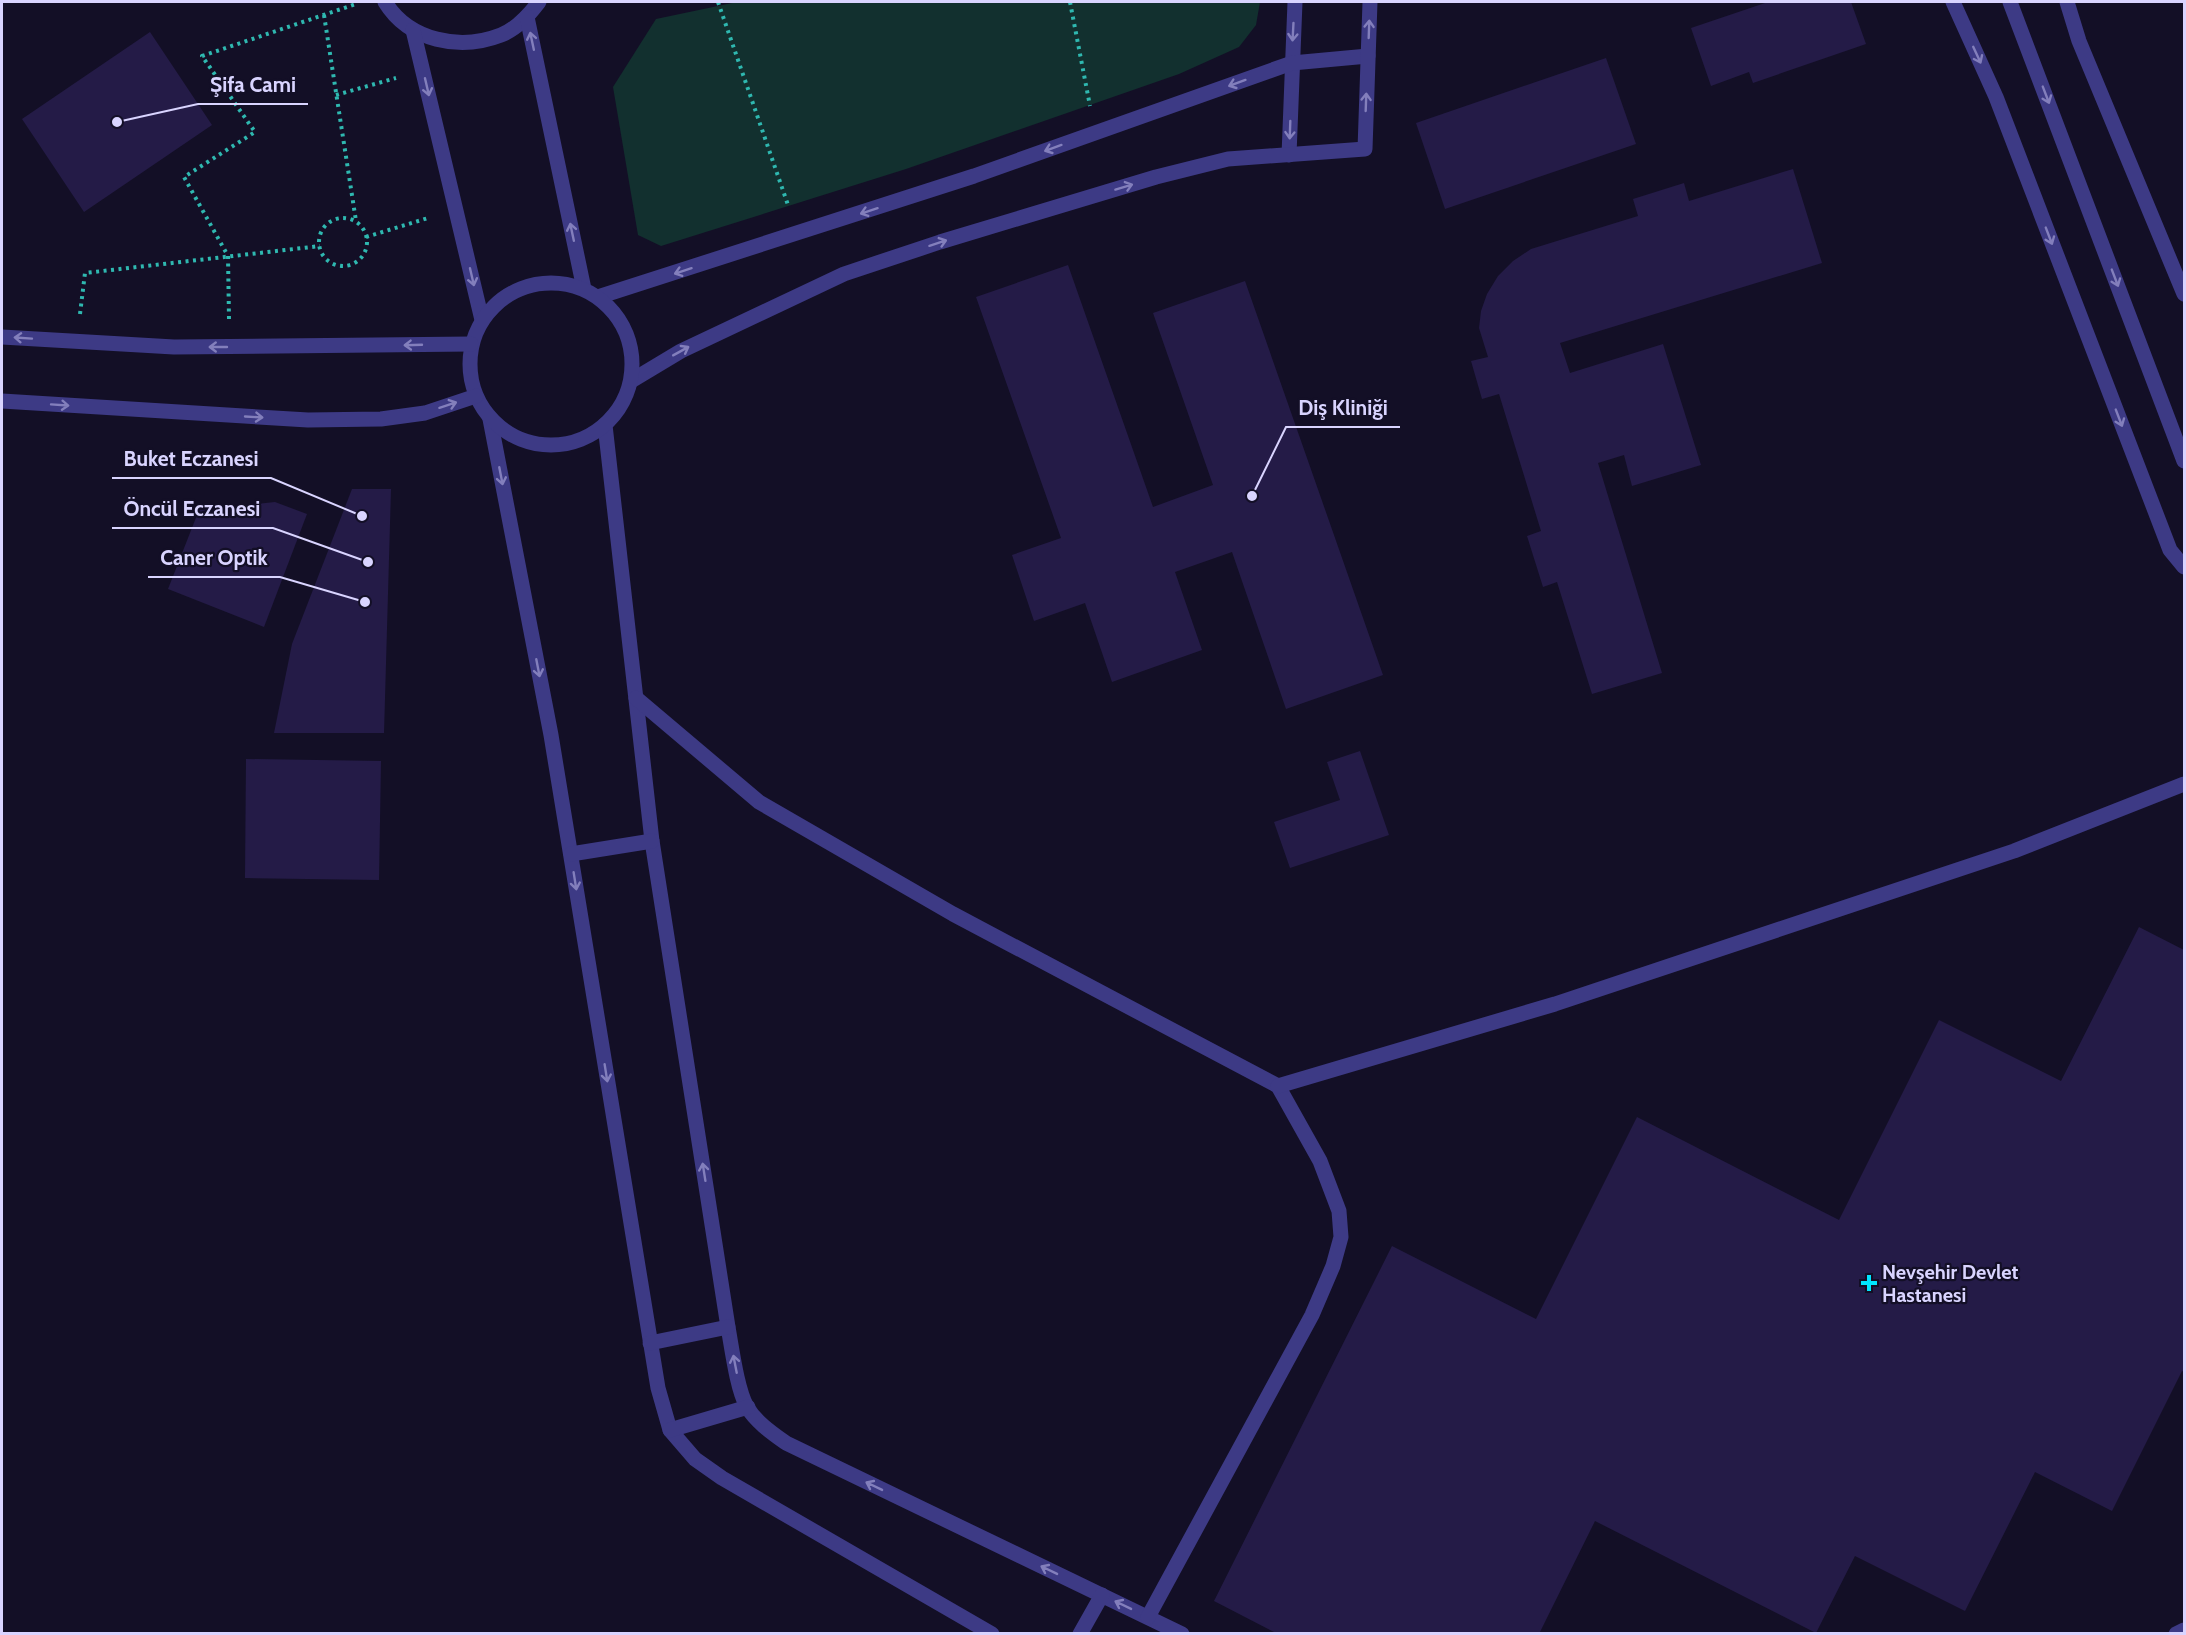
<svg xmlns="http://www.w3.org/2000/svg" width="2186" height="1635" font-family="Cabin,sans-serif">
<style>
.green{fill:#12302f}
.building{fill:#241b47}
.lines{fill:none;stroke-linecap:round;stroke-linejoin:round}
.path{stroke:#2fb8b0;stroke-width:4;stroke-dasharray:3 4.5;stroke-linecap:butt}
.lane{stroke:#3d3a85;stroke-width:15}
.street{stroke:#3d3a85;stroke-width:15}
.oneway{stroke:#837fbc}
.poi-dot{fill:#00e5ff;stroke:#130f26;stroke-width:2}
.labels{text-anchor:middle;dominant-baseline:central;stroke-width:4.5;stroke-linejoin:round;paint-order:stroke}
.poi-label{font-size:20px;font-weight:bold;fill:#d9d4ff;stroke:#130f26;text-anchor:start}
.leader{fill:none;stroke:#d9d4ff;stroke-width:2}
.callout-dot{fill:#d9d4ff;stroke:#130f26;stroke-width:2}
.callout-label{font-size:21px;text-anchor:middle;font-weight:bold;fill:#d9d4ff;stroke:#130f26;stroke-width:4.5;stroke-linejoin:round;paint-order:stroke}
</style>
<rect width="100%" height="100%" fill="#130f26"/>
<polygon class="green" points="737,2 1260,2 1256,25 1239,47 1179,74 906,169 661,246 638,235 613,87 656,19"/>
<g class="building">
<polygon points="1768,2 1851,2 1866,44 1753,83 1749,72 1711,86 1691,28"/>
<polygon points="150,32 212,125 84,212 22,119"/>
<polygon points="1606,58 1636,144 1445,209 1416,123"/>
<polygon points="1793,169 1822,263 1560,343 1570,373 1663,344 1701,465 1632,486 1624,455 1598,463 1662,673 1592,694 1557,582 1543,587 1527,536 1541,531 1499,394 1482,399 1471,361 1488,357 1479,328 1481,311 1487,294 1498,276 1513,261 1531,249 1638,216 1633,199 1684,183 1689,201"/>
<polygon points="1068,265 1153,507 1213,485 1153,313 1245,281 1383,675 1286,709 1232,552 1175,572 1202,650 1112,682 1085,603 1034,621 1012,555 1061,538 976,297"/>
<polygon points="352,489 391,489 384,733 274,733 292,644"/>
<polygon points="275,502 307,514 264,627 168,589 199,510"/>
<polygon points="1360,751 1389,835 1290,868 1274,822 1340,800 1327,762"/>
<polygon points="246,759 381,761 379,880 245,878"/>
<polygon points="2139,927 2184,950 2184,1372 2182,1371 2112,1511 2035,1472 1965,1611 1855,1556 1816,1633 1595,1521 1539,1634 1278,1634 1214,1601 1392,1246 1536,1319 1637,1117 1839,1220 1939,1020 2061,1081"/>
</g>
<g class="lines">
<g class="path">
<polyline points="718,2 788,205"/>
<polyline points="1070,2 1090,106"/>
<polyline points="324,15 356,221"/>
<polyline points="336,95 396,78"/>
<circle cx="343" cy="242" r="24"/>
<polyline points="366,237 428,218"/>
<polyline points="80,314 85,273 320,246"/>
<polyline points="229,319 228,256 184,177 255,132 202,56 356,4"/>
</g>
<g class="lane">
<polyline points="1953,2 1996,97 2170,550 2184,567"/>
<polyline points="2010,2 2184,461"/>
<polyline points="2067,2 2079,41 2184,294"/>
<polyline points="1289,155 1295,2"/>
<polyline points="598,297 974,176 1292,63 1368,56"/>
<polyline points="631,381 681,351 844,274 940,242 1156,177 1228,159 1365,149 1370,2"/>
<polyline points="490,419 551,735 658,1388 670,1430 695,1459 722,1478 992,1634"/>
<path d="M 605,425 L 652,841 L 728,1327 C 732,1349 737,1389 747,1407 C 756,1422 772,1433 786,1443 L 1182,1634"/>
<polyline points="636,698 759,802 953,914 1278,1086 1320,1161 1339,1211 1341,1237 1333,1266 1312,1315 1148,1617"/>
<polyline points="571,854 652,841"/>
<polyline points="1278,1086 1555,1004 2014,851 2184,784"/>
<polyline points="650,1343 728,1327"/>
<polyline points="670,1430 748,1407"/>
<polyline points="1080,1634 1102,1595"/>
<polyline points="2176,1634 2184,1630"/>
</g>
<g class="street">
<path d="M 385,2 C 409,41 460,51 501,35 C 517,29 529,15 539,2"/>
<polyline points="527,17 584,289"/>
<polyline points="413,30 482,320"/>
<circle cx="551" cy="364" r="81"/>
<polyline points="2,337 174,347 471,344"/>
<polyline points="2,401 308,420 381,419 425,413 476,396"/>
</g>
</g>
<defs><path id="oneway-shaft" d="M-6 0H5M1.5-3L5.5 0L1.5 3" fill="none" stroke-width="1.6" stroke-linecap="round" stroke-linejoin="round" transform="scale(1.5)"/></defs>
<g class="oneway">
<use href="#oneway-shaft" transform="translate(1369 29) rotate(-88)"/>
<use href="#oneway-shaft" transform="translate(1293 32) rotate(93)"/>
<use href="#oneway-shaft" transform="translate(532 41) rotate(-102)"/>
<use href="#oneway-shaft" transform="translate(1977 55) rotate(65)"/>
<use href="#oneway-shaft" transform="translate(1237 83) rotate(160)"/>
<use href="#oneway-shaft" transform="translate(427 87) rotate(77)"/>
<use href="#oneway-shaft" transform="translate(2046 95) rotate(69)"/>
<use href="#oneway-shaft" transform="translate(1366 102) rotate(-88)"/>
<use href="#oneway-shaft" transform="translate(1290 130) rotate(92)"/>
<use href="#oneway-shaft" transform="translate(1053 148) rotate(160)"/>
<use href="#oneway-shaft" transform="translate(1124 187) rotate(-17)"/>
<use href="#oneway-shaft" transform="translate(869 211) rotate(162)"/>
<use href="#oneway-shaft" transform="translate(572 232) rotate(-102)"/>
<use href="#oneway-shaft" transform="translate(2049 236) rotate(69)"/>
<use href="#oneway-shaft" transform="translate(938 243) rotate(-18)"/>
<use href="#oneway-shaft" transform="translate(683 271) rotate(162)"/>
<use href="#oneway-shaft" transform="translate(472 277) rotate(77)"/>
<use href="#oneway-shaft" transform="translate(2115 278) rotate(69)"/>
<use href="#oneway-shaft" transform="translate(23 338) rotate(-176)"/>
<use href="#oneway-shaft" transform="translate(413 345) rotate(178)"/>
<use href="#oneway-shaft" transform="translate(218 347) rotate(180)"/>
<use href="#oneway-shaft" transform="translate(681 351) rotate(-29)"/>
<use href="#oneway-shaft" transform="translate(60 405) rotate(4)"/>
<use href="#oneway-shaft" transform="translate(448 405) rotate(-18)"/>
<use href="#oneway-shaft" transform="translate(254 417) rotate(3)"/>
<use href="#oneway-shaft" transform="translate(2119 418) rotate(69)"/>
<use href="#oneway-shaft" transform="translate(501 476) rotate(79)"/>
<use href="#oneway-shaft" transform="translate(538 668) rotate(79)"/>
<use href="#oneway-shaft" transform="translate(575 881) rotate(81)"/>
<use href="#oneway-shaft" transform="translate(606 1073) rotate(81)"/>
<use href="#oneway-shaft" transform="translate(704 1172) rotate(-99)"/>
<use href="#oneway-shaft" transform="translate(735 1364) rotate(-101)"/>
<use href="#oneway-shaft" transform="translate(874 1486) rotate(-154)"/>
<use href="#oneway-shaft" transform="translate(1049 1570) rotate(-154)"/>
<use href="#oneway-shaft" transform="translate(1123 1605) rotate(-154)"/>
</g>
<path class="poi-dot" d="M1866 1274h6v6h6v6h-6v6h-6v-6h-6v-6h6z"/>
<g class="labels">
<g class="poi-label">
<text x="1882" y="1272">Nevşehir Devlet<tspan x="1882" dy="23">Hastanesi</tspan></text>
</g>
</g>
<path class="leader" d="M117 122L198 104H308M1252 496L1286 427H1400M362 516L271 478H112M368 562L273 528H112M365 602L280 577H148"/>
<g class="callout-dot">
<circle cx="117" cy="122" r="6"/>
<circle cx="1252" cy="496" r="6"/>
<circle cx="362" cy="516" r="6"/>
<circle cx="368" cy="562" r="6"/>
<circle cx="365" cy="602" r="6"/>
</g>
<g class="callout-label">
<text x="253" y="92">Şifa Cami</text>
<text x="1343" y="415">Diş Kliniği</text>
<text x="191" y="466">Buket Eczanesi</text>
<text x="192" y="516">Öncül Eczanesi</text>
<text x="214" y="565">Caner Optik</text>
</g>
<rect width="2186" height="1635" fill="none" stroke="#d9d4ff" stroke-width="6"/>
</svg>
